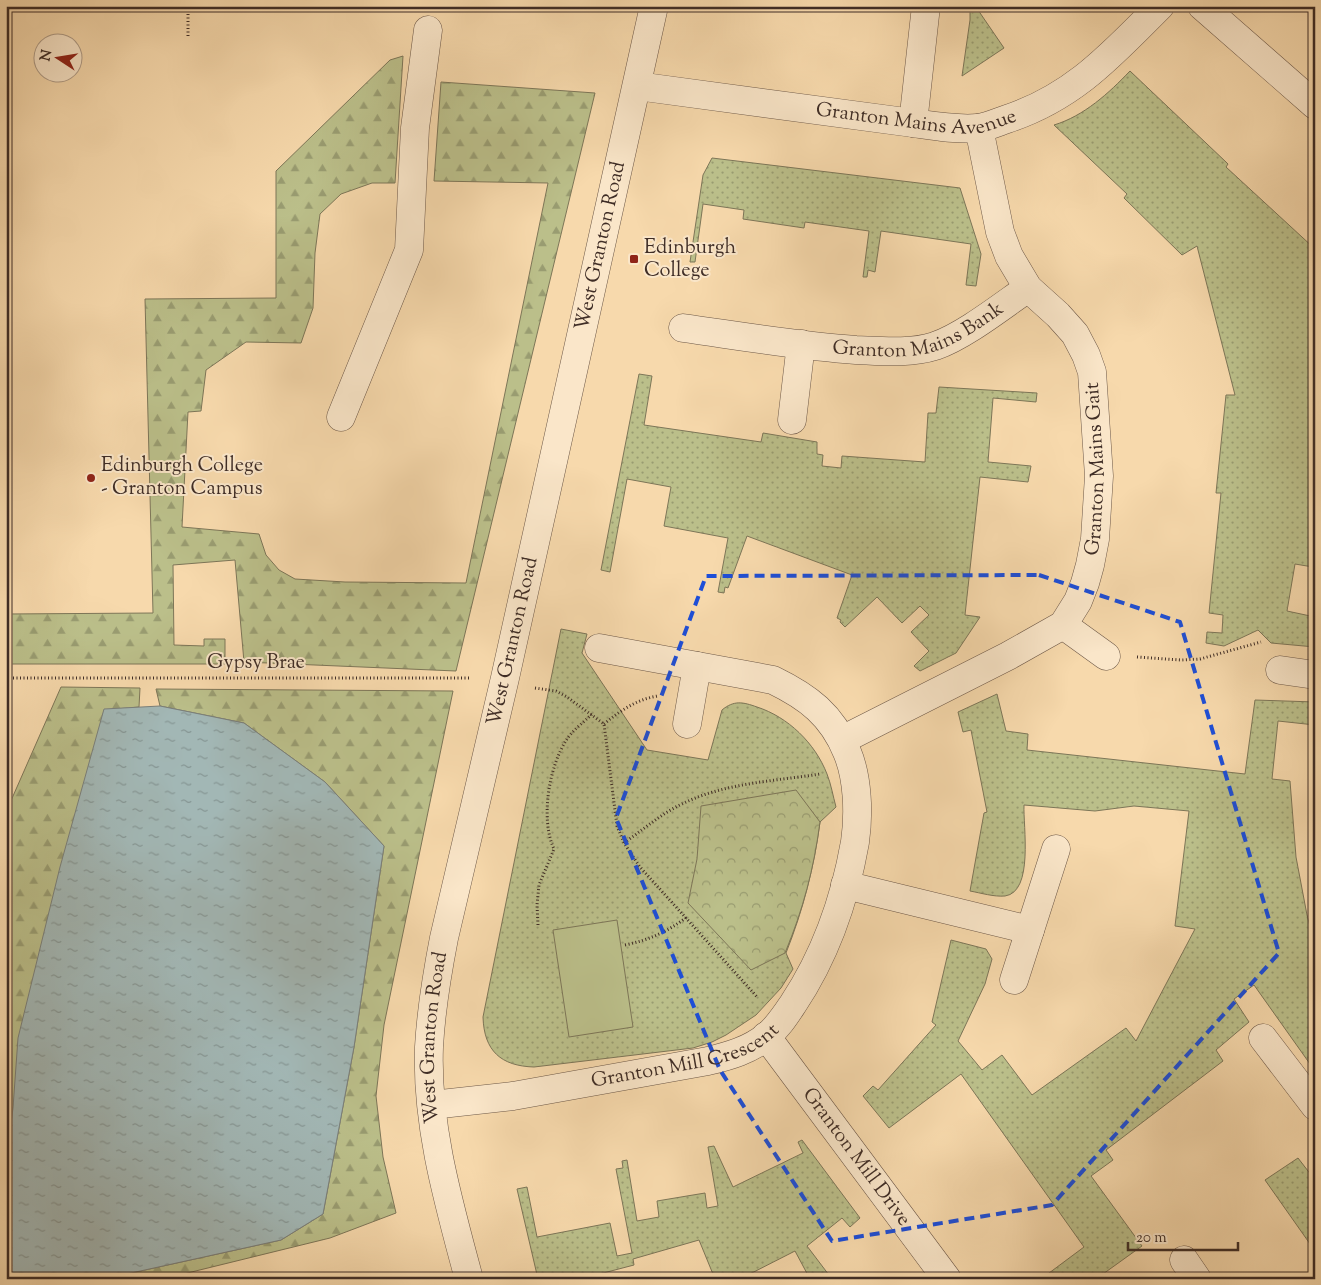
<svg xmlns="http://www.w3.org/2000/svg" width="1321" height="1285" font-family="'Sorts Mill Goudy',serif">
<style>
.grass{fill:url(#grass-dots);stroke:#7d7658}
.forest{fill:url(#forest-firs);stroke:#7d7658}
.park{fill:url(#park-crowns);stroke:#7d7658}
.pitch{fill:#bbbf8a;stroke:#7d7658}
.water{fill:url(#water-ripples);stroke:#7a807c}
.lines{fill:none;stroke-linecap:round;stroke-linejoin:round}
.minor-casing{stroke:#6d5848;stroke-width:29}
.path{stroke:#3f2d26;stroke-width:3;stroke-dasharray:1 2.5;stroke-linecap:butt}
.minor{stroke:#fae6c9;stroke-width:28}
.marked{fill:none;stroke:#1d4ed8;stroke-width:4;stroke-dasharray:10 6;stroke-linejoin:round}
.poi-dot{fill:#8f2418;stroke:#fae6c9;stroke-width:2}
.labels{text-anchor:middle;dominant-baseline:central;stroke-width:4;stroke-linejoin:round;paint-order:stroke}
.street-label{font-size:20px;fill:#3f2d26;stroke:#fae6c9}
.poi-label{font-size:20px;fill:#3f2d26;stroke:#fae6c9;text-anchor:start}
</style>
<defs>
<pattern id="grass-dots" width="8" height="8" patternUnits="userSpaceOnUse" patternTransform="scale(1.25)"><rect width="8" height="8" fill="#bbbf8a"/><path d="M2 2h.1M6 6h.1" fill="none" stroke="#999c71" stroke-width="1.8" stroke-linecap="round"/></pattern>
<pattern id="forest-firs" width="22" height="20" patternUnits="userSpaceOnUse" patternTransform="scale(1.25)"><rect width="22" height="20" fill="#bbbf8a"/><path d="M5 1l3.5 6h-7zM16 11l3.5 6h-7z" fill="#999c71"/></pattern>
<pattern id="park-crowns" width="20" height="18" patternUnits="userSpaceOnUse" patternTransform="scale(1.25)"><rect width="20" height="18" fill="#bbbf8a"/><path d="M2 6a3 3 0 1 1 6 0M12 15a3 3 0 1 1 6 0" fill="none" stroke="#999c71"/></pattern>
<pattern id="water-ripples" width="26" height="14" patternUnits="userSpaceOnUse" patternTransform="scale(1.25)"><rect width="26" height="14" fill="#a2b7b5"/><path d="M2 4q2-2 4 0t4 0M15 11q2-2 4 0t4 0" fill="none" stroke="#859593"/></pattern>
</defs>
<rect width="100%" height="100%" fill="#f7d9ac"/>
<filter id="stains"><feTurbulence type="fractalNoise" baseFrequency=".004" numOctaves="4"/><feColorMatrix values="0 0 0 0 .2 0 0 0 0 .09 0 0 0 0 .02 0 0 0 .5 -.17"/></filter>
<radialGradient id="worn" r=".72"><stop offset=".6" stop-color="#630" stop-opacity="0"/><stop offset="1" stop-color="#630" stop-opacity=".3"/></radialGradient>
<g class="grass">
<polygon points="970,6 983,6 978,10 1004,48 962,76 970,20"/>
<path d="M 1130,71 L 1226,162 L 1228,164 L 1226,167 L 1315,249 L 1315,561 L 1313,567 L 1295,564 L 1287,611 L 1315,617 L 1315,647 L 1271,643 L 1258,630 L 1224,646 L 1206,643 L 1207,632 L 1222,633 L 1223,615 L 1209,613 L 1221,493 L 1216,493 L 1226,395 L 1235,395 L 1197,246 L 1182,255 L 1124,198 L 1127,194 L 1054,125 C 1084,116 1109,93 1130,71 Z"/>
<polygon points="712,158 960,188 981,254 976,286 966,285 971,244 881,231 875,272 868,270 867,277 863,277 869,231 805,222 804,228 743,219 744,210 703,204 695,262 690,262 703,175"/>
<polygon points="639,374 652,376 644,425 761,442 763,433 817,442 817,454 823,455 822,466 841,468 842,456 925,462 928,413 936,413 939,387 1037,393 1036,402 993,398 988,462 1031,466 1028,482 980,477 965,615 980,617 956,653 920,671 914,666 929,651 911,632 929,615 920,606 902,623 877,597 845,627 840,622 841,620 837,618 852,575 747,536 728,588 725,587 724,593 718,592 728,538 664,526 671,487 627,479 610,572 601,570"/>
<path d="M 561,629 L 587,634 L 582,653 L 647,750 L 708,760 L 722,710 C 734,700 743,702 757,707 C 788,717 815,743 827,774 C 831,784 833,796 836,807 L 820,822 C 814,868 803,910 786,953 L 793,969 L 781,988 L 756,1015 L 726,1035 L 712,1042 L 693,1048 L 534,1067 C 501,1066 484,1051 483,1017 Z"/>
<path d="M 997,694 L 1006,731 L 1028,734 L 1027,750 L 1245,774 L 1255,700 L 1315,702 L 1315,725 L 1278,721 L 1272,779 L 1290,781 L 1296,857 L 1307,915 L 1315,946 L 1315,1071 L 1254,985 L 1234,999 L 1249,1022 L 1216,1050 L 1223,1061 L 1106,1150 L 1113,1160 L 1091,1176 L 1142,1246 L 1096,1279 L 1041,1279 L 1084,1247 L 961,1074 L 889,1128 L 863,1096 L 873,1086 L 878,1090 L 936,1025 L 932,1022 L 951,940 L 986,949 L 992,959 L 985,984 L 958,1041 L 982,1070 L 1002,1055 L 1032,1095 L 1126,1028 L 1136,1041 L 1195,929 L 1175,926 L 1189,811 L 1134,806 L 1095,811 L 1024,805 C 1023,826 1034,892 1005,896 C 994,897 981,893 970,891 L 984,813 L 987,812 L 971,730 L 963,732 L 958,712 Z"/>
<polygon points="802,1140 860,1218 850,1227 842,1218 807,1246 832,1279 810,1279 795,1251 740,1279 715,1279 699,1240 633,1259 634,1265 588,1277 588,1279 538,1279 517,1189 527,1187 537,1237 610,1223 617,1256 632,1253 616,1169 623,1168 622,1161 627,1160 637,1221 659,1217 657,1201 705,1193 707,1208 718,1206 708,1147 714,1146 733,1187 803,1153 798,1142"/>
<polygon points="1298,1158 1315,1180 1315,1251 1265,1180"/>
</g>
<g class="forest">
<polygon points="403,56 395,183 372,183 341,194 320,214 315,253 313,308 301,343 246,342 206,370 201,411 188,412 182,527 259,534 266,555 279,570 295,579 345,582 466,583 548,183 434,181 441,82 595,93 456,671 244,662 235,560 173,565 174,645 204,646 204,639 225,639 225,664 6,664 6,614 153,613 145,299 276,298 276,171 390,60"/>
<polygon points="61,687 140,688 139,707 104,710 13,1108 6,1162 6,812"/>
<polygon points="156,689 453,691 384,1025 376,1096 383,1157 396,1213 330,1238 163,1279 104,1279 281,1240 323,1214 354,1047 384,846 325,782 244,723 160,706"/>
</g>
<path class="park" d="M 796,790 L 820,822 C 814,868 803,910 785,953 L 751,970 L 688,903 L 697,859 L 701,806 Z"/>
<polygon class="pitch" points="617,920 633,1027 569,1037 553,930"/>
<polygon class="water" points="160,706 244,723 325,782 384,846 354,1047 323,1214 281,1240 104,1279 17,1279 6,1272 6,1162 13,1108 18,1038 60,867 104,709"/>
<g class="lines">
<defs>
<g id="minor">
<polyline points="1202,6 1315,105"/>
<path id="s1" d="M 637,86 L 913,123 C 934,126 956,130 978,128 C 987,127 998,122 1007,119 C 1074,97 1111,55 1160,6"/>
<polyline points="913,123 926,6"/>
<path id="s2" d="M 683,328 C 740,336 798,346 856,350 C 881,351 910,354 935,346 C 964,336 1002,306 1028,288"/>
<polyline points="341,417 409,250 415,128 428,30"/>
<polyline points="792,420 801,344"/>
<polyline points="1063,625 1106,656"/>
<polyline points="1280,670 1315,675"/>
<polyline points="687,724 697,666"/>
<path id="s3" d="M 842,740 L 1008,656 L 1063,625 L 1078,601 L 1085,583 L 1090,565 L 1095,539 L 1099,476 L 1092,372 L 1086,355 L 1075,334 L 1058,315 L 1028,288 L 1009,256 L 1000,232 L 979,128"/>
<polyline points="845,885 1030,930"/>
<polyline points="1014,980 1056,849"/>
<path id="s4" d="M 766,1036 L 947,1279"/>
<polyline points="1263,1038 1315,1106"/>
<path id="s5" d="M 432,1105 L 513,1096 L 708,1061 C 729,1056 750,1050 767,1036 C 778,1027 785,1016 793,1004 C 825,956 845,899 855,842 C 859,814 858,778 847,752 C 832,715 808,697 773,680 L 599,648"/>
<polyline points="1184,1260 1197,1279"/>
<path id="s6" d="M 469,1279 C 449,1204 426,1126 429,1047 C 431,1011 437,974 444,938 L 505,678 L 654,6"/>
</g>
</defs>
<use href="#minor" class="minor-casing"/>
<g class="path">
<polyline points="188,36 188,6"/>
<polyline points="1137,657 1181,660 1200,659 1261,642"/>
<polyline points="6,678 471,678"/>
<polyline points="535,688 556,691 567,697 604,724 617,826 624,843 640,867 758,998"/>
<path d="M 604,724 C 620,711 637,699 658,696"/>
<path d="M 624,843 C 644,829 662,813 684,803 C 725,783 775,781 820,774"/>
<path d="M 538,925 L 537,905 L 539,885 L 554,849 C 540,819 549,766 567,739 C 573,730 584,722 592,714"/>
<path d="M 625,945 C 649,940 667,932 687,917"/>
</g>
<use href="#minor" class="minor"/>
</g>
<path class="marked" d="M 1039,575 L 1180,622 L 1279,953 L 1052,1205 L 832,1241 L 720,1070 L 616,818 L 706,576 Z"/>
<g class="poi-dot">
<rect x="629" y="254" width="10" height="10" rx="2.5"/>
<circle cx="91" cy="478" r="5"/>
</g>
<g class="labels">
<g class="street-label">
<text stroke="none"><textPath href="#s1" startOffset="282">Granton Mains Avenue</textPath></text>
<text stroke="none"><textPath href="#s6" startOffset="1056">West Granton Road</textPath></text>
<text stroke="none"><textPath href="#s2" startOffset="241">Granton Mains Bank</textPath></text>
<text stroke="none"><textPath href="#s3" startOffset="412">Granton Mains Gait</textPath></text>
<text stroke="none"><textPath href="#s6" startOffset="651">West Granton Road</textPath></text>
<text x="256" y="663">Gypsy Brae</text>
<text stroke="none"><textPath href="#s6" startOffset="246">West Granton Road</textPath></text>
<text stroke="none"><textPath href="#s5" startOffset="259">Granton Mill Crescent</textPath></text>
<text stroke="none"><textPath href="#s4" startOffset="151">Granton Mill Drive</textPath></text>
</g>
<g class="poi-label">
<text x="644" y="248">Edinburgh<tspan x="644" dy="23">College</tspan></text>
<text x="101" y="466">Edinburgh College<tspan x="101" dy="23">- Granton Campus</tspan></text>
</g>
</g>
<rect width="1321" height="1285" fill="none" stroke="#f7d9ac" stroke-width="25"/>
<rect x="8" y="8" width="1306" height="1270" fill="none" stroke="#3f2d26" stroke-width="2.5"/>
<rect x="12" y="12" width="1296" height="1260" fill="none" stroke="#3f2d26"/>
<g transform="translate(58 58) rotate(282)"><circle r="24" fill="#fae6c9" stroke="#af9c88"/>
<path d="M0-4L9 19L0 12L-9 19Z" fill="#8f2418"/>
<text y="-8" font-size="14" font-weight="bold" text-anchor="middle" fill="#3f2d26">N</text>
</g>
<path d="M1128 1242v8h110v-8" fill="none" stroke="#3f2d26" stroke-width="2.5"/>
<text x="1136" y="1242" font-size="15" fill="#3f2d26" stroke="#fae6c9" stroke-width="4" paint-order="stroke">20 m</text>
<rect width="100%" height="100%" filter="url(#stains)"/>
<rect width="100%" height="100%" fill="url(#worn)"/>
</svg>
